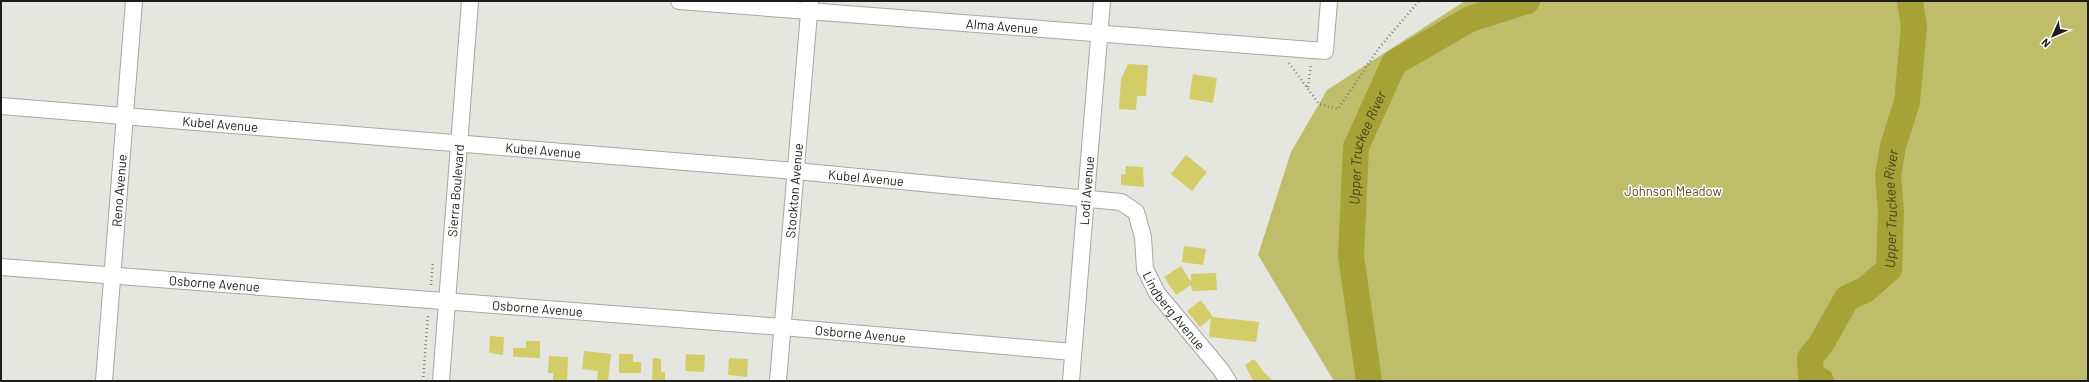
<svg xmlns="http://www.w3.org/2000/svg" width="2089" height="382" font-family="Barlow,sans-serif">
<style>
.green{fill:#c0bd6a}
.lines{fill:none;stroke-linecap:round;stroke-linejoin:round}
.river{stroke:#a7a238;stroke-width:26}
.building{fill:#d2cd66}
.minor-casing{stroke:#a6a6a2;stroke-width:18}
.path{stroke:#7f7f7c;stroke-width:2.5;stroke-dasharray:1 3;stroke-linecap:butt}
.minor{stroke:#fff;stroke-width:16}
.labels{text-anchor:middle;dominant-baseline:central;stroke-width:3;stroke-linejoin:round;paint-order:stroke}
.street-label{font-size:13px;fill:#1c1c1a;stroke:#fffffe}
.park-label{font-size:13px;fill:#535126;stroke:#fffffe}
.water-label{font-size:14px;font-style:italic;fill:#454318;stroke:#fffffe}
</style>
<rect width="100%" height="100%" fill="#e6e6e1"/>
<polygon class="green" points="1465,1 2088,1 2088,381 1334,381 1258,255 1291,152 1327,90"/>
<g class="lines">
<g class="river">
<path id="s1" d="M 1369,381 L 1351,256 L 1356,147 L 1394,63 L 1470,19 L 1527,1"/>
<path id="s2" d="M 1821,381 L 1811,376 L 1810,358 L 1821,344 L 1847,298 L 1865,290 L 1889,269 L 1891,211 L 1888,176 L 1893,146 L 1907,102 L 1914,27 L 1910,1"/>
</g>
</g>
<g class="building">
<polygon points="1128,64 1148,65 1146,96 1137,96 1136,110 1119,109 1121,79"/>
<polygon points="1193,74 1217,78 1213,103 1189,99"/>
<polygon points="1186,155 1207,172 1192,191 1171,174"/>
<polygon points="1126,166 1143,167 1144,187 1121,185 1121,174 1125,175"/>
<polygon points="1184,246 1206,249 1203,265 1182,262"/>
<polygon points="1181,266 1191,282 1191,274 1216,273 1217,290 1192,291 1191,285 1176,295 1164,277"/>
<polygon points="1201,300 1213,317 1259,322 1256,342 1209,337 1211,318 1200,327 1187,311"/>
<polygon points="490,336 504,337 503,355 489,353"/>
<polygon points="526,341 540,341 540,358 513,357 513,348 526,348"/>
<polygon points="584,351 611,354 608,381 597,380 598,371 582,369"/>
<polygon points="619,354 633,354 633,362 641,362 641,373 619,373"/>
<polygon points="686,354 705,355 704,372 685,371"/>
<polygon points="549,356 568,357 567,381 553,380 553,373 548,373"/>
<polygon points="653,358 661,359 661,372 665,372 665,381 652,381"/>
<polygon points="729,358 748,359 747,377 728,375"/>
<polygon points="1254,359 1264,372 1273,381 1253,381 1245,365"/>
</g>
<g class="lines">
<defs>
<g id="minor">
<path id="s3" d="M 679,1 L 1325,51 L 1329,1"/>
<path id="s4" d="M 1,106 L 796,171 L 1121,202 L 1136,212 L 1143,237 L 1145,269 L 1157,293 L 1221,370 L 1228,381"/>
<path id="s5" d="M 1,267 L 782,327 L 1073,352"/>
<path id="s6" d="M 104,381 L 134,1"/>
<path id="s7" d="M 441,381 L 470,1"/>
<path id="s8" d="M 778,381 L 810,1"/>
<path id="s9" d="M 1071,381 L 1102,1"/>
</g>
</defs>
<use href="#minor" class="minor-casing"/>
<g class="path">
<polyline points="1289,63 1319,104 1338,109 1379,48 1419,1"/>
<polyline points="1308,87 1311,64"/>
<polyline points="431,285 433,262"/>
<polyline points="423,381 428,314"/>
</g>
<use href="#minor" class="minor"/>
</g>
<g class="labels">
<g class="street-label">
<text stroke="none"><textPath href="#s3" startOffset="324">Alma Avenue</textPath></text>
<text stroke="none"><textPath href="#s4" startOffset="220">Kubel Avenue</textPath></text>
<text stroke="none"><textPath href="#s4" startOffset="544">Kubel Avenue</textPath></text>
<text stroke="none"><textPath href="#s4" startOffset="868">Kubel Avenue</textPath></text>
<text stroke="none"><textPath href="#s6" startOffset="191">Reno Avenue</textPath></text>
<text stroke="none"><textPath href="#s7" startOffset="191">Sierra Boulevard</textPath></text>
<text stroke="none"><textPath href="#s8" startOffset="191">Stockton Avenue</textPath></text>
<text stroke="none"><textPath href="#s9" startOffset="191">Lodi Avenue</textPath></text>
<text stroke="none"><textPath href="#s5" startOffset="214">Osborne Avenue</textPath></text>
<text stroke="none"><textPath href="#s5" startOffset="538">Osborne Avenue</textPath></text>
<text stroke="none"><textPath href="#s4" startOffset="1251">Lindberg Avenue</textPath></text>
<text stroke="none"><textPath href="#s5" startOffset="862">Osborne Avenue</textPath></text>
</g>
<g class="park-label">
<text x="1673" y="191">Johnson Meadow</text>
</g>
<g class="water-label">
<text stroke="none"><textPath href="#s1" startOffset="237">Upper Truckee River</textPath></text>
<text stroke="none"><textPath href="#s2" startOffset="212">Upper Truckee River</textPath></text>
</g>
</g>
<rect width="2089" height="382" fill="none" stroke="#1c1c1a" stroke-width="4"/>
<g transform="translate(2053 36) rotate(225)" stroke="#fffffe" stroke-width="3" paint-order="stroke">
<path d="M0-3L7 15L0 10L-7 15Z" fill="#1c1c1a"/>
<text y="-6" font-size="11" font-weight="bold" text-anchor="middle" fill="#1c1c1a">N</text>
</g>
</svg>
